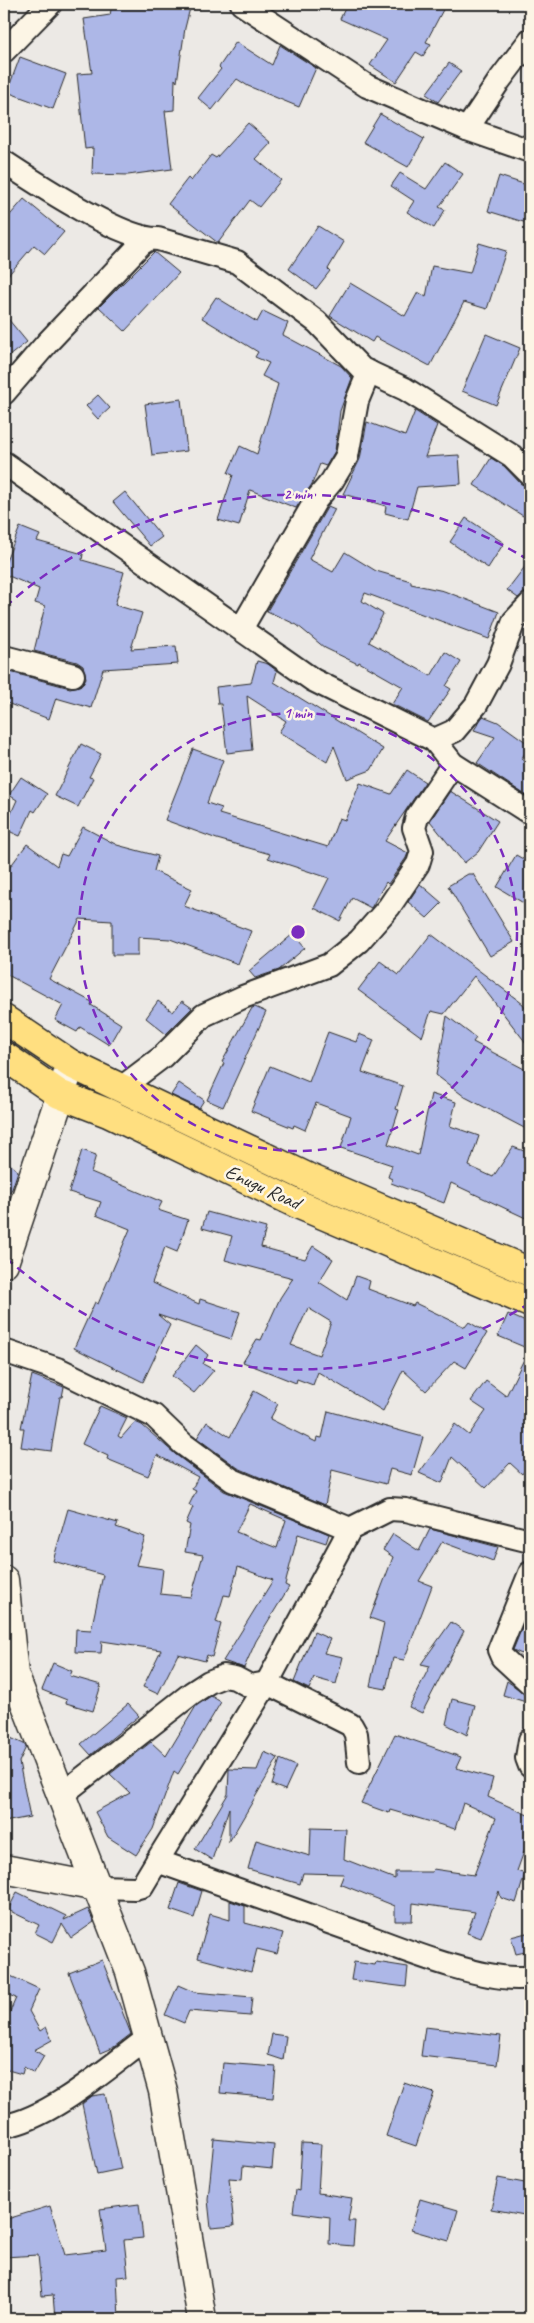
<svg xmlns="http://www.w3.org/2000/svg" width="534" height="2323" font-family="Caveat,sans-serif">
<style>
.building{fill:#adb7e7;stroke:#2b2b2b;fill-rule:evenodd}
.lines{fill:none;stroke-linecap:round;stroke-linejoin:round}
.street-casing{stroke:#2b2b2b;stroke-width:26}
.secondary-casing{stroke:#2b2b2b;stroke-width:31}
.primary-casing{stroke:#2b2b2b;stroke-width:31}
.street{stroke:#fcf5e5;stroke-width:22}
.secondary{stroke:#fcf5e5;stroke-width:28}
.primary{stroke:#ffdf80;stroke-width:28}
.ring{fill:none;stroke:#7b2cbf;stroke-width:2.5;stroke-dasharray:9 6}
.labels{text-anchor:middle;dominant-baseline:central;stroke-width:5;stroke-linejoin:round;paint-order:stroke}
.street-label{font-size:20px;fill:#2b2b2b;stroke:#fcf5e5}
.centre{fill:#7b2cbf;stroke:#fcf5e5;stroke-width:2.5}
.ring-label{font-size:15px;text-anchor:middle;font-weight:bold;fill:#7b2cbf;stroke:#fcf5e5;stroke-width:5;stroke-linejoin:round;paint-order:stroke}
</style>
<rect width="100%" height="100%" fill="#ece9e5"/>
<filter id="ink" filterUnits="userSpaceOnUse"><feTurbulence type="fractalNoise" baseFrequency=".02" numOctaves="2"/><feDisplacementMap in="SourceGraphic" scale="10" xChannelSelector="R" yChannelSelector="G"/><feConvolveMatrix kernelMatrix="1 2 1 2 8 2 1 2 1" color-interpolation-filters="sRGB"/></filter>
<g filter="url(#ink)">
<g class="building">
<polygon points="112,4 191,4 185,28 177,82 175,79 174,110 165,111 172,169 128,175 92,174 93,148 85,149 77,74 92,73 84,19 110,15"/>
<polygon points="347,4 446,4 426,42 431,44 423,56 416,52 396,82 370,65 387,40 340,19"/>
<polygon points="236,42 272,65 280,45 316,68 299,107 248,86 237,79 212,110 198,98 221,69 219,67"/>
<polygon points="20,57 66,74 53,109 7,92"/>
<polygon points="449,63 461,71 438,102 426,94"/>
<polygon points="380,114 424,139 408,167 363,142"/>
<polygon points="248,123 271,143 256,159 281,180 259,207 250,200 218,243 168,204 188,178 191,181 211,155 216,158"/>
<polygon points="445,162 463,174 439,207 445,210 434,228 407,212 414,201 391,186 400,173 426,189"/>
<polygon points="499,176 530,186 530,224 488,211"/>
<polygon points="24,199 64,232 45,254 34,245 4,280 4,222"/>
<polygon points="318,226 344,242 328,269 330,271 316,289 289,269"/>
<polygon points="479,243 506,251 487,309 464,302 430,366 375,337 372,342 330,316 350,283 405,316 418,292 426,297 432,266 470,273"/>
<polygon points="154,252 179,273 125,331 99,307"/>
<polygon points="216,297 257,322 263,311 288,323 283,335 341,366 352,378 340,411 335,451 326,466 320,464 312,484 296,508 250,490 239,526 218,520 233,475 228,473 240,446 257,454 278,384 262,376 269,363 255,357 258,352 202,318"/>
<polygon points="4,314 27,342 4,360"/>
<polygon points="486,334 520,348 496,405 462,391"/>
<polygon points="98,395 110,408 98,419 86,406"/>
<polygon points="181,399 187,451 152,455 145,404"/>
<polygon points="415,411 437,425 425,457 459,455 461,484 417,487 408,519 385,513 386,506 343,494 360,459 367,422 405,436"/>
<polygon points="491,458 504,466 521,484 530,487 530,504 523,516 474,485"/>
<polygon points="125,492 162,537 150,546 113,502"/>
<polygon points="328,506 335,509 309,559 333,572 345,552 376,571 411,581 411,584 444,591 499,612 489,639 365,593 362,601 383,614 369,642 431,676 445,652 461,662 446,686 451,689 428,722 392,704 403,687 359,662 358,664 325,648 297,625 267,611"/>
<polygon points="466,518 504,543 488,568 450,542"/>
<polygon points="20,527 40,535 37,541 83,554 82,560 124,572 115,605 142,613 131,649 176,646 178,664 103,669 91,708 56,698 49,719 4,702 4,679 6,671 70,688 82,685 86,678 83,666 77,662 34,651 45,606 35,603 39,589 4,574 4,566"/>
<polygon points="530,560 530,591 518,598 507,590"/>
<polygon points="257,661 268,664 277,671 274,682 383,749 371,770 347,779 334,746 327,762 279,732 286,721 247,696 252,750 227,753 221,704 218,704 216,687 251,683"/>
<polygon points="483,716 498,722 530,745 530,750 528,749 521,759 530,765 530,798 477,763 495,737 474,730"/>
<polygon points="81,744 101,754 89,777 93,778 78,807 55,796"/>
<polygon points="193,749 223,760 207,803 222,808 219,814 328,847 339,818 345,820 360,783 391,794 407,770 425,782 385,841 408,853 406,858 388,884 386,882 371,908 352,898 340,921 314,908 329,878 268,858 270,854 217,839 165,820"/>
<polygon points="21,777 47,794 35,812 32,810 20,836 4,829 17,800 9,795"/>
<polygon points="450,791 498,821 478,852 464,863 430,821"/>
<polygon points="83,827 117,845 158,856 154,871 192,889 184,906 251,931 238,964 170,939 138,937 138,955 112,955 112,921 80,919 49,979 92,1002 91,1005 121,1024 109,1045 80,1027 77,1032 55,1020 63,1005 4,973 4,875 27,844 57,866 61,854 67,856"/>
<polygon points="516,855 530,863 530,907 497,887"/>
<polygon points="468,874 473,874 514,942 490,956 448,886"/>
<polygon points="420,884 442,903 427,918 408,902"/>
<polygon points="293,934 305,948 279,970 255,978 249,971"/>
<polygon points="431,934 523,1004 530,1014 530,1048 474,976 444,1014 431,1011 422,1037 358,990 380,961 399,975"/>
<polygon points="158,1001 173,1012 182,1001 192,1008 166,1034 146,1018"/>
<polygon points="255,1007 266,1012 223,1107 207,1100 224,1063 222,1062 252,1008"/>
<polygon points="447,1016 476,1038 473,1042 530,1072 530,1131 465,1097 436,1075"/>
<polygon points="328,1032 356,1042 359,1034 374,1040 362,1072 403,1086 396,1109 399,1110 388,1144 418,1155 431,1094 456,1102 450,1126 479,1136 469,1166 493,1177 513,1147 530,1153 530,1220 451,1183 444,1203 391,1183 392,1179 388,1177 392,1165 341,1148 351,1116 316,1103 305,1130 294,1125 293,1128 251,1111 270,1066 309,1082"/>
<polygon points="179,1083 204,1100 199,1108 171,1095"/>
<polygon points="82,1150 96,1155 91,1172 162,1202 158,1210 188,1220 177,1252 165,1247 152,1283 199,1304 200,1299 240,1312 231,1339 158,1315 170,1325 143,1382 74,1348 95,1302 98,1304 130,1229 96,1215 101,1202 69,1192"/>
<polygon points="4,1159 18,1171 12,1189 4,1199"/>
<path d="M 207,1212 L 266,1228 L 261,1247 L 305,1259 L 313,1246 L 333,1259 L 319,1282 L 347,1300 L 356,1276 L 370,1281 L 368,1289 L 413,1306 L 415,1303 L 465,1327 L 469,1322 L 487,1333 L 466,1368 L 454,1361 L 426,1391 L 403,1370 L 383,1411 L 318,1372 L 313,1385 L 297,1379 L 296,1383 L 243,1362 L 257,1339 L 261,1340 L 280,1298 L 293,1278 L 225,1260 L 232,1236 L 202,1228 ZM 308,1308 L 331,1322 L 319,1355 L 291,1345 Z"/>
<polygon points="508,1314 530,1324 530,1464 522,1474 510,1463 486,1488 452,1457 442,1483 419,1473 455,1424 469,1435 486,1411 471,1401 486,1381 506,1396 529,1349 498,1336"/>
<polygon points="196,1345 208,1355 203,1364 214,1370 194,1393 172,1376"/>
<polygon points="32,1375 64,1387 62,1397 60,1397 51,1451 21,1447 24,1428 21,1428"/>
<polygon points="254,1391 278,1404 270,1419 316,1442 317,1437 322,1438 328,1411 423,1437 412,1475 390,1469 386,1484 332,1470 325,1505 238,1468 197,1438 207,1422 230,1437"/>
<path d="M 100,1406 L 127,1418 L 118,1436 L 121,1438 L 135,1422 L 142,1425 L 175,1454 L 224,1491 L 329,1534 L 326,1543 L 298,1534 L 285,1585 L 289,1587 L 256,1641 L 244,1668 L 223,1661 L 273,1580 L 238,1567 L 230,1596 L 224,1595 L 216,1622 L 221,1624 L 212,1657 L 207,1655 L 205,1661 L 178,1654 L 158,1694 L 143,1687 L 161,1650 L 102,1641 L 101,1653 L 75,1652 L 76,1629 L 91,1630 L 103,1575 L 53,1561 L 68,1509 L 118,1523 L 116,1527 L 145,1537 L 136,1565 L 163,1569 L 160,1594 L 191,1597 L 203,1555 L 185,1552 L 190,1525 L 186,1523 L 193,1507 L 189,1505 L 196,1491 L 192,1489 L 198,1477 L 157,1455 L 148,1476 L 107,1459 L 108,1456 L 82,1444 ZM 250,1504 L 286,1520 L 277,1548 L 236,1532 Z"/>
<polygon points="430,1529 498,1547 493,1561 442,1542 419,1581 432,1586 404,1660 393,1658 386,1689 370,1686 384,1623 370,1618 393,1557 383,1550 393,1534 419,1551"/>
<polygon points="530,1608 530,1658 513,1650"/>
<polygon points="451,1622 464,1631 422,1713 409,1707 430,1666 421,1664"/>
<polygon points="314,1632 330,1639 324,1653 343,1657 336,1684 314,1678 309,1689 294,1682"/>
<polygon points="53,1663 72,1671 70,1676 101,1685 93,1711 66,1703 67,1700 42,1690"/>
<polygon points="507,1681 528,1696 526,1702 503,1695"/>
<polygon points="211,1696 221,1702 178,1774 174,1771 153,1829 136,1855 108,1837 95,1812 130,1793 110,1774 151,1742 166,1756 196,1706"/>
<polygon points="452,1699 475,1705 467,1735 446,1724"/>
<polygon points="128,1704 139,1716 91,1755 81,1744"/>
<polygon points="395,1734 461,1757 456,1768 493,1778 488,1797 530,1816 530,1835 517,1871 525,1874 516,1903 501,1898 499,1891 481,1938 467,1933 475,1912 413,1903 412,1921 395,1921 395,1906 340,1884 344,1874 303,1873 300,1884 248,1869 256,1840 310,1856 311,1828 346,1829 344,1859 395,1879 395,1872 432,1872 433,1869 474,1875 496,1818 463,1803 455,1829 390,1810 389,1813 361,1803"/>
<polygon points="4,1735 24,1744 26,1747 19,1762 30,1817 4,1822"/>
<polygon points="264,1752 278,1758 229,1842 229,1808 212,1860 195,1849 228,1794 229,1769 257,1770"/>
<polygon points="280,1759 296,1766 285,1790 272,1785"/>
<polygon points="179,1883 202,1891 194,1918 170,1910"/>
<polygon points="17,1892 66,1916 64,1920 88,1909 94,1922 71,1938 62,1924 53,1942 35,1933 39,1925 8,1910"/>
<polygon points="230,1901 245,1906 245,1923 283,1933 277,1954 257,1949 251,1972 198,1958 210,1914 230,1920"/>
<polygon points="530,1932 530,1951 516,1954 511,1937"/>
<polygon points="102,1960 131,2034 114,2047 100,2053 69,1973"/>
<polygon points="354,1962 375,1965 376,1962 408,1967 406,1987 351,1980"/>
<polygon points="4,1973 39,1989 29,2011 40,2031 46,2027 52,2040 34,2050 44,2056 34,2073 24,2067 22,2074 4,2069 4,2039 8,2024 5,2023 16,1998 4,1993"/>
<polygon points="178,1985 194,1992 252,1997 250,2016 189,2011 184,2023 165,2015"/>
<polygon points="425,2027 501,2036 497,2065 421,2056"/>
<polygon points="272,2034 286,2036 283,2060 268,2055"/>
<polygon points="223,2063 276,2067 273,2098 220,2093"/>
<polygon points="404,2083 434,2093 416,2146 386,2136"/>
<polygon points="105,2094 121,2169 97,2174 82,2104 92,2096"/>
<polygon points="214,2139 274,2145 272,2169 243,2166 242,2179 229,2178 234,2226 211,2228 208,2200"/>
<polygon points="302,2143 321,2144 318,2193 352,2198 348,2221 355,2221 353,2246 329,2244 330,2217 293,2212 296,2190 299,2191"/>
<polygon points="498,2178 530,2184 530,2216 491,2209"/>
<polygon points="420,2199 458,2210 449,2241 411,2230"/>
<polygon points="139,2204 143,2238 124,2240 128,2276 117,2277 119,2319 55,2319 53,2295 42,2296 38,2255 4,2257 4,2220 50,2206 65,2255 106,2250 100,2209"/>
</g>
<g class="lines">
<defs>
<g id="street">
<polyline points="242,4 367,86 467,129 530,151"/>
<polyline points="4,51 50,4"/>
<polyline points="467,129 499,81 530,40"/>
<path d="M 4,162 C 36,183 122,240 158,239 L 237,262 L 317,322 L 362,369 L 405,389 L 512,456 L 530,474"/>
<polyline points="4,393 48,342 141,244 149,239"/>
<polyline points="4,463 313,680 434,740 453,764 530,813"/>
<polyline points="241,629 316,500 332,481 347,456 357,401 369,372"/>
<polyline points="4,657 73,675"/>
<polyline points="434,740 454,731 476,705 498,664 514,621 530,604"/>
<polyline points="121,1088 162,1057 204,1015 243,997 329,965 359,941 389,907 418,864 422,851 414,828 417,817 453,764"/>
<polyline points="4,1351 60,1370 154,1416 183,1444 232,1480 350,1529"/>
<polyline points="530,1573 499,1650 502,1657 530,1683"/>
<polyline points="530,1740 527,1758 530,1766"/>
<polyline points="60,1796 192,1693 209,1682 224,1676 235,1678 250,1686 267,1683 351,1725 356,1734 359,1762"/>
<polyline points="157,1861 267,1683 350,1529 390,1509 406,1510 530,1541"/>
<path d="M 97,1887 L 135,1888 L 142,1886 L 157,1861 C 222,1884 286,1907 351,1930 C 394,1946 488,1985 530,1977"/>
<path d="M 4,2126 C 50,2119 110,2066 148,2038"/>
</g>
<g id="secondary">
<polyline points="4,1263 71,1064"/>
<polyline points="4,1580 14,1674 130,1972 163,2091 202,2319"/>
<polyline points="4,1869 97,1887"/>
</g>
<g id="primary">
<polyline points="4,1019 71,1064 121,1088 307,1177 530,1272"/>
<polyline points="4,1056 59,1094 108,1113 295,1203 530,1303"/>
</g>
</defs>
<use href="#street" class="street-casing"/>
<use href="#secondary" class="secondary-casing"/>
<use href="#primary" class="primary-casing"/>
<use href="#street" class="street"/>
<use href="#secondary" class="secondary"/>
<use href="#primary" class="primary"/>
</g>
</g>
<g class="ring">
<circle cx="298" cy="932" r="219"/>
<path d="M530 1303A438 438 0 0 1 5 1257M5 607A438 438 0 0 1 530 561"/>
</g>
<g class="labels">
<g class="street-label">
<text transform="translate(263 1187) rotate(25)">Enugu Road</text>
</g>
</g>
<circle cx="298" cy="932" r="8" class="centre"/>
<g class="ring-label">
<text x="298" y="499">2 min</text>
<text x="298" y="718">1 min</text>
</g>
<rect width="534" height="2323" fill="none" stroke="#fcf5e5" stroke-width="20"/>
<rect x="10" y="10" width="514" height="2303" fill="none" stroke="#2b2b2b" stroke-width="2" filter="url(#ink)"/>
</svg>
